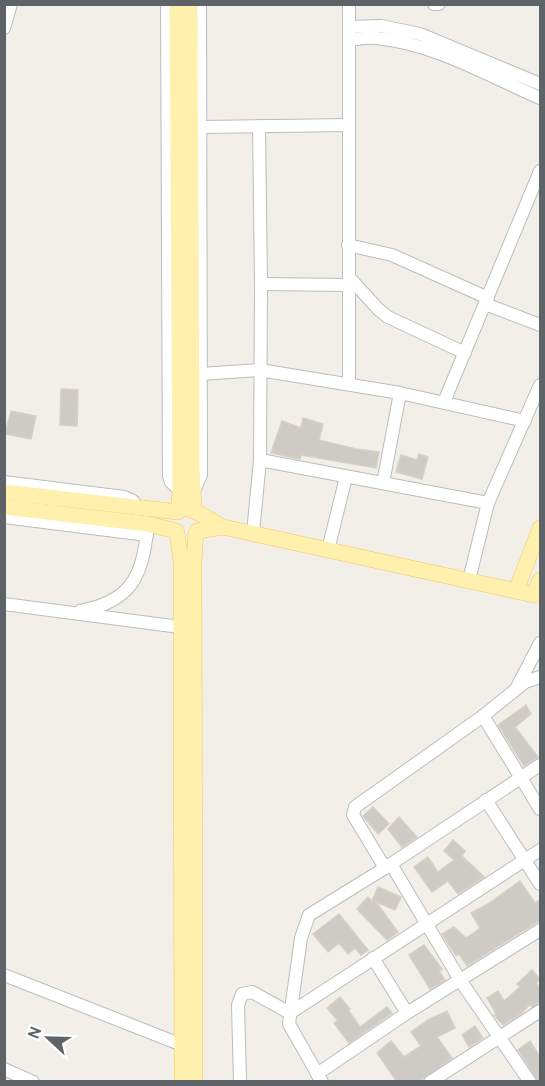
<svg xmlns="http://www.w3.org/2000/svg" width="545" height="1086" font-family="Overpass,sans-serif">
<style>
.building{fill:#cecbc6;stroke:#d6d0c5;stroke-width:1.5}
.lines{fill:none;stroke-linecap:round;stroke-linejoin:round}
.minor-casing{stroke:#b9bdc1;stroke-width:14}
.major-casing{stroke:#f5c65c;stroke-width:16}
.minor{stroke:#fff;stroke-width:12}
.major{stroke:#fff0ae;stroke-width:15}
</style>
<rect width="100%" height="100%" fill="#f1efe7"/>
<g class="building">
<polygon points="61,389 78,390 77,426 60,425"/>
<polygon points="11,411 36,416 31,439 5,434"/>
<polygon points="303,418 323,424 319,440 356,449 379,452 376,468 301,455 300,459 271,453 282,421 301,428"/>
<polygon points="419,454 428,457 422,479 396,472 401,455 417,460"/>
<polygon points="526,705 531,714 515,727 538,757 524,766 498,725"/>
<polygon points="373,807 389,824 378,834 363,816"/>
<polygon points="399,817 417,837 402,847 388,829"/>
<polygon points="453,840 465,851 462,856 484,877 458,894 448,881 432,892 414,867 428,857 438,872 454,860 444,851"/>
<polygon points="520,881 535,903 538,901 540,906 540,920 467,966 459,954 456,956 442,934 454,927 466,938 472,934 480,928 471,913 488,904"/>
<polygon points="378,887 401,897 395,910 376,902 398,932 387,940 357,909 368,897 372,901"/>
<polygon points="339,914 368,950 361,955 355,948 348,954 339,943 328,952 313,934"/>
<polygon points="424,945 442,969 439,971 445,980 430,989 409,955"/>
<polygon points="532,970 540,979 536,983 540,990 540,1003 532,1007 530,1004 521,1014 503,1025 494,1015 496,1014 487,998 498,991 504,1001 520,987 517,984"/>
<polygon points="340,997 350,1009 348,1010 360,1027 387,1007 392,1013 349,1043 334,1023 338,1021 327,1008"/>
<polygon points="447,1011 455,1028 437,1037 452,1058 418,1082 397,1082 377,1053 391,1041 404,1057 421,1046 411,1032 428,1020"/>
<polygon points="475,1026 483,1038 469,1047 462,1035"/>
<polygon points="530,1041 540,1057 540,1082 539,1082 518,1050"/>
</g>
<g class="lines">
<defs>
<g id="minor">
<polyline points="167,4 169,476 171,482 180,491"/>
<polyline points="434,4 439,4"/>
<polyline points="349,27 381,26 420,34 540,84"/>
<polyline points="4,28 11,4"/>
<path d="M 349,40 C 358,39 368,37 376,38 C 433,43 489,76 540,98"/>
<polyline points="201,127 349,125"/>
<polyline points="348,245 392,255 488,298"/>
<polyline points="349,277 378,309 388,317 465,353"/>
<polyline points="261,284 349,285"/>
<polyline points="485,304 540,325"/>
<polyline points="200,374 260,370 400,393 525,421"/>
<polyline points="349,383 349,4"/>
<polyline points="444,402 540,171"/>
<polyline points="260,460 488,503"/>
<polyline points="4,482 124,497 133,501 137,509"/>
<polyline points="383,483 400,393"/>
<polyline points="193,493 201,475 200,4"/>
<polyline points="4,517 147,535"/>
<polyline points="253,533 260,460 261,284 259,126"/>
<polyline points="328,550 346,477"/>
<polyline points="469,580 488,503 540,385"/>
<polyline points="4,604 172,626"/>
<path d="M 80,611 C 129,602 143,578 147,530"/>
<polyline points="517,687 540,643"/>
<polyline points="483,716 540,809"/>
<polyline points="486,800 540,884"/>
<polyline points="391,864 460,980 530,1082"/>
<polyline points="385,868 353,815 355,807 483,716 525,682 540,677"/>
<polyline points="373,958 407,1013"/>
<polyline points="4,975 177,1043"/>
<polyline points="290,1013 540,850"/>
<polyline points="4,1069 33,1082"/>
<polyline points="317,1074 407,1013 540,930"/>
<polyline points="240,1082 238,1005 242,994 252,992 290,1013"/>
<polyline points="322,1082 289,1024 301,938 309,915 385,868 540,765"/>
<polyline points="430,1082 540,1011"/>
</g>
<g id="major">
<polyline points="190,4 192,468 194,511"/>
<polyline points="4,492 178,512 180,491 177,4"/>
<polyline points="4,507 148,524 176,531"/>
<path d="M 187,509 C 199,511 211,521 223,527 L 197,531"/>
<polyline points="223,527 534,595 540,580"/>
<polyline points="177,532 181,562 182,1082"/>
<polyline points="516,591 540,528"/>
<polyline points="195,1082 194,561 196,532"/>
</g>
</defs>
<use href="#minor" class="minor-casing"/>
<use href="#major" class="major-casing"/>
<use href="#minor" class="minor"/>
<use href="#major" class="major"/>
</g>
<rect width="545" height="1086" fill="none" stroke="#5e6368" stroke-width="12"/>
<g transform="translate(48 1038) rotate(292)" stroke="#ffffff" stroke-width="4.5" paint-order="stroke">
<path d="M0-4.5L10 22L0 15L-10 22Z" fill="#5e6368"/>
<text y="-9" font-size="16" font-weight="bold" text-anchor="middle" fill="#5e6368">N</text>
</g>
</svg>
